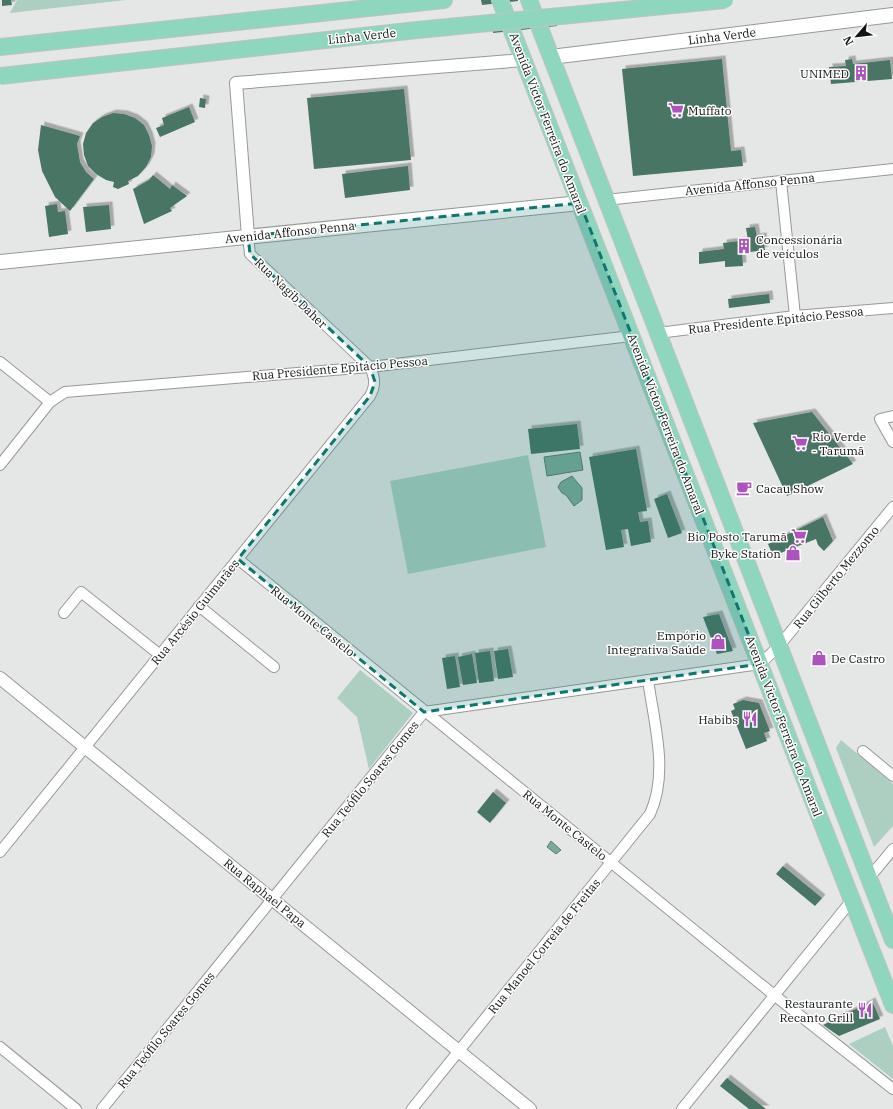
<svg xmlns="http://www.w3.org/2000/svg" width="893" height="1109" font-family="'IBM Plex Serif',serif">
<style>
.green{fill:#accfc2}
.water{fill:#7caa9a;stroke:#5c7d72}
.building{fill:#487465;filter:url(#shadow)}
.lines{fill:none;stroke-linecap:round;stroke-linejoin:round}
.minor-casing{stroke:#969998;stroke-width:12}
.tertiary-casing{stroke:#969998;stroke-width:14}
.secondary-casing{stroke:#969998;stroke-width:16}
.trunk-casing{stroke:#c2c2c2;stroke-width:18}
.minor{stroke:#fff;stroke-width:10}
.tertiary{stroke:#fff;stroke-width:12}
.secondary{stroke:#fff;stroke-width:14}
.trunk{stroke:#8fd6bf;stroke-width:16}
.trunk-bridge-casing{stroke:#c2c2c2;stroke-width:18;stroke-linecap:butt}
.trunk-bridge{stroke:#8fd6bf;stroke-width:16}
.marked{fill:#0f766e;fill-opacity:0.2;stroke:#0f766e;stroke-width:3;stroke-dasharray:8 5;stroke-linejoin:round}
.labels{text-anchor:middle;dominant-baseline:central;stroke-width:3;stroke-linejoin:round;paint-order:stroke}
.street-label{font-size:12px;fill:#131414;stroke:#fff}
.poi-label{font-size:12px;fill:#131414;stroke:#fff;text-anchor:end}
</style>
<defs>
<filter id="shadow"><feDropShadow dx="3.5" dy="-3.5" stdDeviation="0" flood-color="#0004"/></filter>
</defs>
<rect width="100%" height="100%" fill="#e4e7e6"/>
<g class="green">
<polygon points="17,0 126,0 10,13"/>
<polygon points="528,455 546,547 408,574 390,481"/>
<polygon points="360,670 413,713 369,769 357,717 337,698"/>
<polygon points="841,740 893,784 893,826 874,847 836,748"/>
<polygon points="885,1027 893,1046 893,1079 849,1044"/>
</g>
<g class="water">
<polygon points="580,452 583,470 547,476 544,457"/>
<polygon points="572,476 582,488 582,500 574,506 566,495 562,493 558,487 561,482"/>
<polygon points="551,841 561,850 556,854 547,847"/>
</g>
<g class="building">
<polygon points="2,0 11,0 12,5 2,6"/>
<polygon points="481,0 518,0 518,1 482,5"/>
<polygon points="556,21 557,26 493,33 493,28"/>
<polygon points="722,59 731,151 741,150 743,166 633,176 622,69"/>
<polygon points="852,59 853,64 890,60 892,79 831,84 829,67 846,66 845,60"/>
<polygon points="404,89 411,160 314,169 307,98"/>
<polygon points="200,98 206,99 205,108 199,107"/>
<polygon points="189,107 195,122 160,137 156,128 164,125 162,118"/>
<polygon points="113,113 124,114 135,118 144,125 149,135 152,146 151,157 146,167 138,176 128,181 129,184 118,189 113,187 114,182 106,180 96,174 88,166 84,155 83,144 86,133 93,123 102,117"/>
<polygon points="41,125 80,136 77,144 80,162 86,172 94,179 70,211 55,197 42,171 38,150"/>
<polygon points="408,166 410,190 345,198 342,174"/>
<polygon points="153,175 170,189 172,185 187,196 170,208 172,211 144,224 133,189 149,180"/>
<polygon points="57,204 58,212 65,211 68,234 49,237 45,206"/>
<polygon points="109,205 111,229 86,232 83,207"/>
<polygon points="755,227 757,237 763,236 765,250 742,253 743,266 725,267 725,261 699,264 699,252 724,249 723,243 748,240 746,228"/>
<polygon points="769,294 770,303 729,308 728,299"/>
<polygon points="812,412 853,464 787,496 753,423"/>
<polygon points="577,424 580,449 531,454 528,429"/>
<polygon points="636,449 647,511 638,512 640,522 648,521 651,542 631,546 628,529 621,530 624,547 606,550 589,457"/>
<polygon points="667,494 682,533 668,538 654,499"/>
<polygon points="823,517 833,541 824,551 818,545 816,539 773,556 768,544"/>
<polygon points="719,614 733,651 717,654 703,617"/>
<polygon points="508,649 513,677 498,679 494,651"/>
<polygon points="490,651 494,681 479,683 475,653"/>
<polygon points="472,654 477,683 463,685 458,657"/>
<polygon points="455,656 460,687 447,689 442,658"/>
<polygon points="743,700 759,703 770,731 764,733 767,741 746,749 731,711 735,709 733,704"/>
<polygon points="493,792 506,803 490,823 477,812"/>
<polygon points="783,866 822,898 815,906 776,874"/>
<polygon points="872,1001 880,1019 839,1036 823,1025"/>
<polygon points="727,1078 766,1109 749,1109 720,1086"/>
</g>
<g class="lines">
<defs>
<g id="minor">
<polyline points="781,181 795,316"/>
<polyline points="606,200 893,169"/>
<polyline points="658,333 795,316 893,308"/>
<polyline points="0,362 50,402"/>
<polyline points="893,416 880,419 893,442"/>
<polyline points="0,465 50,402 65,392 370,367 631,336"/>
<polyline points="238,559 774,995 893,1089"/>
<polyline points="199,606 274,667"/>
<polyline points="64,613 81,592 160,655"/>
<polyline points="863,751 893,776"/>
<path d="M 0,852 L 370,396 C 376,385 375,378 370,367 L 250,254 L 248,236"/>
<polyline points="869,878 893,849"/>
<polyline points="0,1047 76,1109"/>
<polyline points="102,1109 424,712 760,664 779,646 893,507"/>
<path d="M 412,1109 L 650,814 C 669,773 654,723 648,680"/>
<polyline points="682,1109 852,900"/>
</g>
<g id="tertiary">
<polyline points="248,236 236,83 524,60"/>
<polyline points="0,678 530,1109"/>
</g>
<g id="secondary">
<polyline points="551,57 893,15"/>
<polyline points="0,262 580,203"/>
</g>
<g id="trunk">
<polyline points="500,0 893,1005"/>
<polyline points="529,0 893,940"/>
<polyline points="0,47 444,0"/>
</g>
</defs>
<use href="#minor" class="minor-casing"/>
<use href="#tertiary" class="tertiary-casing"/>
<use href="#secondary" class="secondary-casing"/>
<use href="#trunk" class="trunk-casing"/>
<use href="#minor" class="minor"/>
<use href="#tertiary" class="tertiary"/>
<use href="#secondary" class="secondary"/>
<use href="#trunk" class="trunk"/>
<defs>
<polyline id="trunk-bridge" points="0,76 417,30 725,0"/>
</defs>
<use href="#trunk-bridge" class="trunk-bridge-casing"/>
<use href="#trunk-bridge" class="trunk-bridge"/>
</g>
<path class="marked" d="M 580,203 L 760,664 L 424,712 L 238,559 L 370,396 L 375,382 L 370,367 L 250,254 L 248,236 Z"/>
<defs>
<symbol id="building-bare" viewBox="-9 -9 18 18"><path d="M-4-6H4V6H1V3H-1V6H-4ZM-2.5-4.3h1.7v1.8h-1.7ZM.8-4.3h1.7v1.8H.8ZM-2.5-1h1.7V.8h-1.7ZM.8-1h1.7V.8H.8Z" fill="#ad53be" stroke="#fff" stroke-width="2.5" paint-order="stroke"/></symbol>
<symbol id="supermarket-bare" viewBox="-9 -9 18 18"><path d="M-6-5.5h2.5l.6 2H6L4.5 2H-2.5L-4.4-4H-6ZM-1.5 3.2a1.3 1.3 0 1 0 .1 0ZM3 3.2a1.3 1.3 0 1 0 .1 0Z" fill="#ad53be" stroke="#fff" stroke-width="2.5" paint-order="stroke"/></symbol>
<symbol id="cafe-bare" viewBox="-9 -9 18 18"><path d="M-5.5-4.5H6V0H3Q3 3.5 0 3.5H-2.5Q-5.5 3.5-5.5 0ZM3-3.2v2h1.7v-2ZM-6 4.5H4V6H-6Z" fill="#ad53be" stroke="#fff" stroke-width="2.5" paint-order="stroke"/></symbol>
<symbol id="shop-bare" viewBox="-9 -9 18 18"><path d="M-5-2.5h2.3a2.7 3.5 0 0 1 5.4 0H5L5.5 6h-11ZM-1.5-2.5h3a1.5 2.3 0 0 0-3 0Z" fill="#ad53be" stroke="#fff" stroke-width="2.5" paint-order="stroke"/></symbol>
<symbol id="restaurant-bare" viewBox="-9 -9 18 18"><path d="M-5-6h1v4h1v-4h1v4h1v-4h1v5L-1.5 .5V6h-2V.5L-5-1ZM5-6V6H3V1.5H1.5Q1.5-4 5-6Z" fill="#ad53be" stroke="#fff" stroke-width="2.5" paint-order="stroke"/></symbol>
</defs>
<g fill-rule="evenodd">
<use href="#building-bare" x="850" y="62" width="22" height="22"/>
<use href="#supermarket-bare" x="665" y="99" width="22" height="22"/>
<use href="#building-bare" x="733" y="235" width="22" height="22"/>
<use href="#supermarket-bare" x="789" y="432" width="22" height="22"/>
<use href="#cafe-bare" x="733" y="477" width="22" height="22"/>
<use href="#supermarket-bare" x="788" y="525" width="22" height="22"/>
<use href="#shop-bare" x="782" y="542" width="22" height="22"/>
<use href="#shop-bare" x="707" y="631" width="22" height="22"/>
<use href="#shop-bare" x="808" y="647" width="22" height="22"/>
<use href="#restaurant-bare" x="739" y="708" width="22" height="22"/>
<use href="#restaurant-bare" x="854" y="999" width="22" height="22"/>
</g>
<g class="labels">
<g class="street-label">
<text transform="translate(362 36) rotate(-6)">Linha Verde</text>
<text transform="translate(722 36) rotate(-7)">Linha Verde</text>
<text transform="translate(548 123) rotate(69)">Avenida Victor Ferreira do Amaral</text>
<text transform="translate(750 184) rotate(-6)">Avenida Affonso Penna</text>
<text transform="translate(290 232) rotate(-6)">Avenida Affonso Penna</text>
<text transform="translate(291 293) rotate(44)">Rua Nagib Daher</text>
<text transform="translate(776 320) rotate(-6)">Rua Presidente Epitácio Pessoa</text>
<text transform="translate(340 368) rotate(-5)">Rua Presidente Epitácio Pessoa</text>
<text transform="translate(666 424) rotate(69)">Avenida Victor Ferreira do Amaral</text>
<text transform="translate(836 577) rotate(-51)">Rua Gilberto Mezzomo</text>
<text transform="translate(195 612) rotate(-51)">Rua Arcésio Guimarães</text>
<text transform="translate(313 621) rotate(39)">Rua Monte Castelo</text>
<text transform="translate(784 726) rotate(69)">Avenida Victor Ferreira do Amaral</text>
<text transform="translate(370 779) rotate(-51)">Rua Teófilo Soares Gomes</text>
<text transform="translate(565 825) rotate(39)">Rua Monte Castelo</text>
<text transform="translate(265 893) rotate(39)">Rua Raphael Papa</text>
<text transform="translate(544 946) rotate(-51)">Rua Manoel Correia de Freitas</text>
<text transform="translate(166 1030) rotate(-51)">Rua Teófilo Soares Gomes</text>
</g>
<g class="poi-label">
<text x="849" y="73">UNIMED</text>
<text x="688" y="110" text-anchor="start">Muffato</text>
<text x="756" y="239" text-anchor="start">Concessionária<tspan x="756" dy="14">de veículos</tspan></text>
<text x="812" y="436" text-anchor="start">Rio Verde<tspan x="812" dy="14">- Tarumã</tspan></text>
<text x="756" y="488" text-anchor="start">Cacau Show</text>
<text x="787" y="536">Bio Posto Tarumã</text>
<text x="781" y="553">Byke Station</text>
<text x="706" y="635">Empório<tspan x="706" dy="14">Integrativa Saúde</tspan></text>
<text x="831" y="658" text-anchor="start">De Castro</text>
<text x="738" y="719">Habibs</text>
<text x="853" y="1003">Restaurante<tspan x="853" dy="14">Recanto Grill</tspan></text>
</g>
</g>
<g transform="translate(857 36) rotate(242)" stroke="#ffffff" stroke-width="3" paint-order="stroke">
<path d="M0-3L7 15L0 10L-7 15Z" fill="#131414"/>
<text y="-6" font-size="11" font-weight="bold" text-anchor="middle" fill="#131414">N</text>
</g>
</svg>
